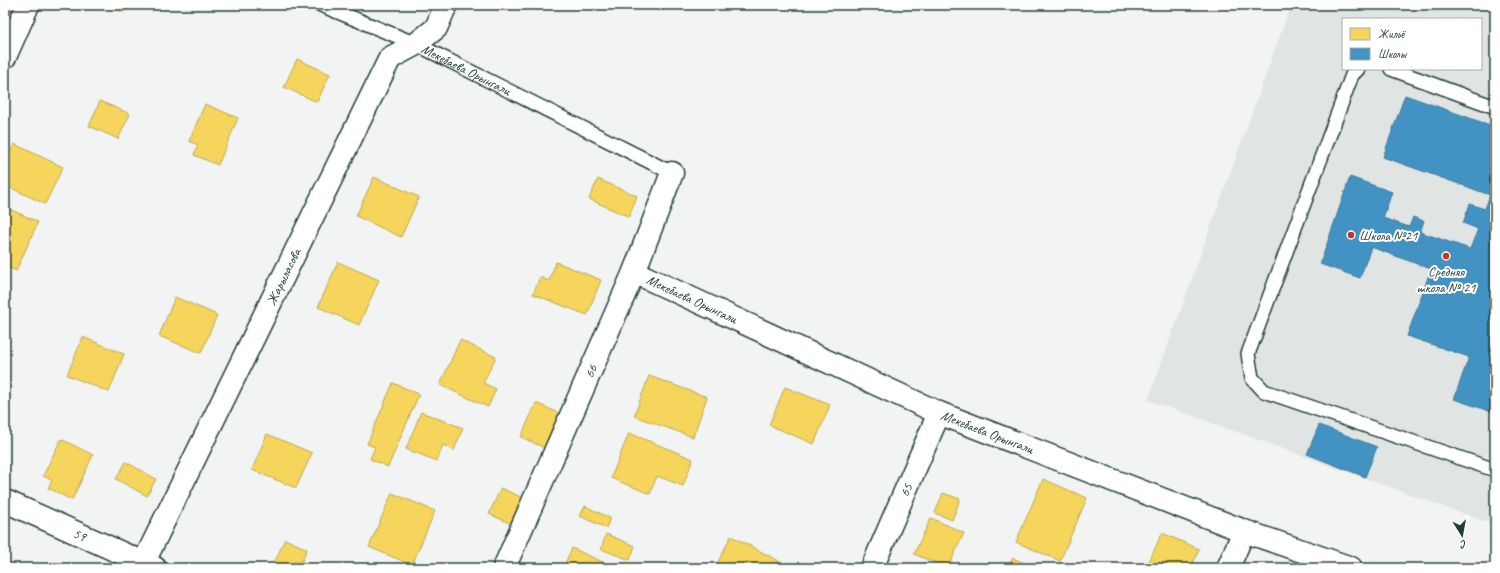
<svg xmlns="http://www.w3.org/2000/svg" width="1500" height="573" font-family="Caveat,sans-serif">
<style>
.built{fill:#e0e4e3;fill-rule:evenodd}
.homes{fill:#f6d55c;stroke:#b6a750}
.schools{fill:#4393c3;stroke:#387998}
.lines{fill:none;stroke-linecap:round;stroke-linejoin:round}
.lane-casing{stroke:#1f3d34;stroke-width:16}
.street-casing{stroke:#1f3d34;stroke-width:25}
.lane{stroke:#fff;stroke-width:13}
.street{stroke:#fff;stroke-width:22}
.poi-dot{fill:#c8321e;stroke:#fff;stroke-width:1.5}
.labels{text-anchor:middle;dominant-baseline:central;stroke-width:4;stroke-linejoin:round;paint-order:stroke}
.street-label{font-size:14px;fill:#1f3d34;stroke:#fff}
.poi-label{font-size:14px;fill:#1f3d34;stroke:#fff;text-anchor:start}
</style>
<rect width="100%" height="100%" fill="#f2f3f3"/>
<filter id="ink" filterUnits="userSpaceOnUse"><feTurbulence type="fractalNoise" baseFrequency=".025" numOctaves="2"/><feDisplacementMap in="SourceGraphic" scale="8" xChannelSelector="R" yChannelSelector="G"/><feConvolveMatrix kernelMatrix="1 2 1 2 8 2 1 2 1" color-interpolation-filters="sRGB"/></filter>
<g filter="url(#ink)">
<path class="built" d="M 1291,5 L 1495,5 L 1495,525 L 1148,400 ZM 1343,19 L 1481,19 L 1481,69 L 1343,69 Z"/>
<g class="homes">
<polygon points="108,5 127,5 124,12"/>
<polygon points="297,59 330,74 317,102 284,87"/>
<polygon points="100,101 130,114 118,139 89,126"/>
<polygon points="205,104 238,118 218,165 194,155 198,145 189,141"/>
<polygon points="14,144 63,167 45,204 5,185 5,162"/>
<polygon points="374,177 419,197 401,237 356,216"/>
<polygon points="598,179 637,196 629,217 589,199"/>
<polygon points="5,207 38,222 16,271 5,266"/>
<polygon points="338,262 379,280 359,325 318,307"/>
<polygon points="556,262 601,280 587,315 533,294 540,277 549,281"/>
<polygon points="175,297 217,315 201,353 159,336"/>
<polygon points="83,337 124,354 109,392 67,375"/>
<polygon points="460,340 496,357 483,383 496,389 488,407 440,385"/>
<polygon points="649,376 707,397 693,437 634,416"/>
<polygon points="393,383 419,394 388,467 370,459 375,447 367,444"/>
<polygon points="785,387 830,405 814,444 769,425"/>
<polygon points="536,403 563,415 547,449 521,437"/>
<polygon points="421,412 463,428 454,450 443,445 437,461 406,449"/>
<polygon points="629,433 693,459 683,486 657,476 650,494 611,478"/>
<polygon points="267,434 312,453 296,488 252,470"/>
<polygon points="61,439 93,455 72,500 48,488 52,480 43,476"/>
<polygon points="126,462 156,479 147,496 116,479"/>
<polygon points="1043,479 1087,498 1060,561 1016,542"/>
<polygon points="501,488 525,499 514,525 489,514"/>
<polygon points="392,493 435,511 412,565 369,547"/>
<polygon points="943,493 960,499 952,520 935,513"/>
<polygon points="585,506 610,518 606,528 580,516"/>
<polygon points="931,518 964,533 948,568 914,554"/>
<polygon points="1162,533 1199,549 1191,568 1146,568"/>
<polygon points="606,534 635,546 630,560 601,549"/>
<polygon points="731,536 779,561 775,568 715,568"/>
<polygon points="285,539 307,549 299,568 272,568"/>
<polygon points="572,548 616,568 563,568"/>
<polygon points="1013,558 1036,568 1008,568"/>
</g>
<g class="schools">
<polygon points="1405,95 1495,127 1495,413 1454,399 1469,357 1407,336 1431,269 1371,247 1360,278 1320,264 1350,177 1392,192 1383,218 1409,227 1413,217 1424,221 1420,232 1470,249 1478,229 1463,223 1470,204 1485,209 1490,195 1383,157"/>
<polygon points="1319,425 1377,447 1365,477 1307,454"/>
</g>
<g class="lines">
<defs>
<g id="lane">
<path id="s1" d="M 321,5 L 416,44 L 672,173"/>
<polyline points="1358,69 1352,75 1248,354 1252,378 1264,391 1495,470"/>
<polyline points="1391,69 1495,107"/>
</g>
<g id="street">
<polyline points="5,57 28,5"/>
<path id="s2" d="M 634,272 L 939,413 L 1244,531 L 1351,568"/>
<path id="s3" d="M 5,501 L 155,568"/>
<path id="s4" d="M 141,568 L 390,58 L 416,44 L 436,28 L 446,5"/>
<path id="s5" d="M 504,568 L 634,272 L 672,173"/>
<path id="s6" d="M 872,568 L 939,413"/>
<polyline points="1228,568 1244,531"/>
</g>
</defs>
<use href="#lane" class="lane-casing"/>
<use href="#street" class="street-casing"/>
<use href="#lane" class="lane"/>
<use href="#street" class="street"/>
</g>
</g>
<g class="poi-dot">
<circle cx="1351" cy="235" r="4"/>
<circle cx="1446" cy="256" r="4"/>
</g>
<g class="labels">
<g class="street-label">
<text stroke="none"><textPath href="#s1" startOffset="159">Мекебаева Орынгали</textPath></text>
<text stroke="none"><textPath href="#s4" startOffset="324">Жарыласова</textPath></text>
<text stroke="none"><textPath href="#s2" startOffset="64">Мекебаева Орынгали</textPath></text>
<text stroke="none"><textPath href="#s5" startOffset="215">66</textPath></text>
<text stroke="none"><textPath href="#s2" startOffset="388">Мекебаева Орынгали</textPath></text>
<text stroke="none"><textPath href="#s6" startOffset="85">65</textPath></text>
<text stroke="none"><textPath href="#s3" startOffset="82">59</textPath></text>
</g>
<g class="poi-label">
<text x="1359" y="235">Школа №21</text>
<text x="1446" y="271" text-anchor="middle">Средняя<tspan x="1446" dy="16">школа № 21</tspan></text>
</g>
</g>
<rect width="1500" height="573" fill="none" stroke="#fff" stroke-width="20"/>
<rect x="10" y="10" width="1480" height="553" fill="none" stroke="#1f3d34" stroke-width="1.5" filter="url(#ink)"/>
<rect x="1342" y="18" width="140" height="52" fill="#ffffff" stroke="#a5b1ae"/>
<rect x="1350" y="28" width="20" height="12" fill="#f6d55c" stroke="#a5b1ae"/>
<text x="1378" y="38" font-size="12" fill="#1f3d34">Жильё</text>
<rect x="1350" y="48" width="20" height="12" fill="#4393c3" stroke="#a5b1ae"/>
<text x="1378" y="58" font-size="12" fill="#1f3d34">Школы</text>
<g transform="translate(1462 535) rotate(169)" stroke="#ffffff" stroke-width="3" paint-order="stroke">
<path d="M0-3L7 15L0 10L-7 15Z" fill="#1f3d34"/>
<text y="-6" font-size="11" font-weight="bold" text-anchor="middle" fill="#1f3d34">С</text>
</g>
</svg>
